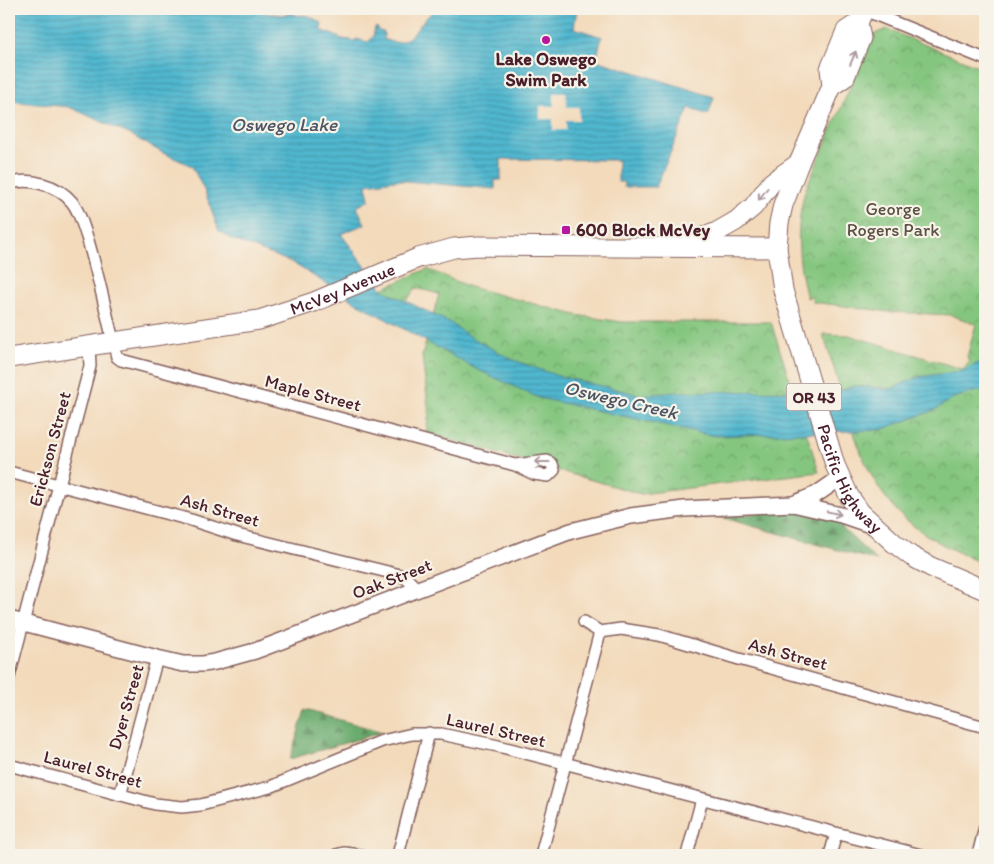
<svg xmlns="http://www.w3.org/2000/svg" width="994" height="864" font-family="Itim,sans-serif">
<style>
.forest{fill:url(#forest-firs);stroke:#5a654c}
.park{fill:url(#park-crowns);stroke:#677255}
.water{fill:url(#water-rules);stroke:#4d6b7d}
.pier{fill:#f3dabb}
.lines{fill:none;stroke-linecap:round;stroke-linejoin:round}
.minor-casing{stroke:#85605d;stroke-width:14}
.tertiary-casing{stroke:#85605d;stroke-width:18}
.primary-casing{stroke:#85605d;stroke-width:21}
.minor{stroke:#fff;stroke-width:11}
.tertiary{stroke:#fff;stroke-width:15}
.primary{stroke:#fff;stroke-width:19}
.oneway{stroke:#ae9aa0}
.poi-dot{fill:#b5179e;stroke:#f7f3e8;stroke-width:2}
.labels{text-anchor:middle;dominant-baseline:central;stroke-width:4.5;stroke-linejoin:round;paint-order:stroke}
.shield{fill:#f7f3e8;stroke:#7e5f64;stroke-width:1}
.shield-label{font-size:16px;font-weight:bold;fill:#4a1f2b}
.poi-label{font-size:18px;font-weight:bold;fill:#4a1f2b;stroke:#f7f3e8}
.park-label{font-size:18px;fill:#5b5144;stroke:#f7f3e8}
.street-label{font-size:18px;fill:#4a1f2b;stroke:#f7f3e8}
.water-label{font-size:19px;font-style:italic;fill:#4c5464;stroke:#f7f3e8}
</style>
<defs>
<pattern id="forest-firs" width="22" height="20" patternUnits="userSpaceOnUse" patternTransform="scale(1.25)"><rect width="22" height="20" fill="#6bab6e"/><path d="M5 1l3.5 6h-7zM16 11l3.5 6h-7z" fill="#5a8b5b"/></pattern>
<pattern id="park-crowns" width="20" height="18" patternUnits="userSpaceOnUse" patternTransform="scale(1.25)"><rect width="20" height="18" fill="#84c67f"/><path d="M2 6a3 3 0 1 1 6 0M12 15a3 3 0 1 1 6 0" fill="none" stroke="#6ea068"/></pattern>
<pattern id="water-rules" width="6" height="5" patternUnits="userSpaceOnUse" patternTransform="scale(1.25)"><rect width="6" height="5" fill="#50b7cf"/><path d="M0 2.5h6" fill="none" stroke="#4494a8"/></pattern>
</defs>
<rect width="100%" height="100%" fill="#f7f3e8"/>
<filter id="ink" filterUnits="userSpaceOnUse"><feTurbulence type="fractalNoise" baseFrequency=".02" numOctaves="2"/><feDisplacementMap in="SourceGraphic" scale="10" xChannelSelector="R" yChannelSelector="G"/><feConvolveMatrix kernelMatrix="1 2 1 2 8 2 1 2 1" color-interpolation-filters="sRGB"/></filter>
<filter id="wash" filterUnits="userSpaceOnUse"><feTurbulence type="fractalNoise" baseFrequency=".0096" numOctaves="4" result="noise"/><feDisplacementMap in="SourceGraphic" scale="20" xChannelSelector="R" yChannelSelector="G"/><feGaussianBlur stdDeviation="1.12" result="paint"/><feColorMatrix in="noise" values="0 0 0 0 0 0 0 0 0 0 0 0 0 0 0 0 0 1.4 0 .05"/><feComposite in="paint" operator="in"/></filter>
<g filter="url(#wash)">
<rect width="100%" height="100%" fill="#f3dabb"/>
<g class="forest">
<polygon points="793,510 838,521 844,530 877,561 720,517"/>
<polygon points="305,710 383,732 290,759"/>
</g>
<g class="park">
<path d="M 886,29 L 985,69 L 985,565 C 962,554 936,543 915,527 C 874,495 860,455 846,407 C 838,383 831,358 823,334 L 849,335 L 962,369 L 970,362 L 967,357 L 976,324 L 951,315 L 890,312 L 813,302 L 812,296 L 807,298 C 797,261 795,225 806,188 L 873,35 Z"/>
<polygon points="427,269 470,287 576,315 622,322 771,322 819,472 641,494 426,433 429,414 422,356 439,294 416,288 399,311 368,295"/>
</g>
<path class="water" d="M 9,9 L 261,9 L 265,13 L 284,15 L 291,13 L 299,16 L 301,15 L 309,16 L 322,23 L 321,30 L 343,39 L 356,41 L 356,39 L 368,42 L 373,37 L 375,27 L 378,28 L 378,31 L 384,32 L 384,39 C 411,53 418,19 437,9 L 577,9 L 574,28 L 602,37 L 596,60 L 714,97 L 708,115 L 689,108 L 656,187 L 624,187 L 624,182 L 618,182 L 618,160 L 501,159 L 501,180 L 495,180 L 495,189 L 395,180 L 367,184 L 369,200 L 357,207 L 365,224 L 341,234 L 383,290 L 449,322 L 469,336 L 511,359 L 558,376 L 641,395 L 678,392 L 838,391 L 855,386 L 891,389 L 918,377 L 962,371 L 985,360 L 985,389 L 953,398 L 935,410 L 880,430 L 715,436 L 539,398 L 478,370 L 362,306 L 291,262 L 231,239 L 219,231 L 205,192 L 192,166 L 163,153 L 131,135 L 69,107 L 9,101 Z"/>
<polygon class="pier" points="554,93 566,93 567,107 579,107 579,120 566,120 566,130 553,130 553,119 540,119 540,106 554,106"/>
</g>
<g filter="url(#ink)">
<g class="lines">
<defs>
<g id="minor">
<polyline points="864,10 985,59"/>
<path d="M 9,184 C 29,177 58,185 72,202 C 80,212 83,226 87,237 C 99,277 107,317 117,357 L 121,360 L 515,465 L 534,474 L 548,476 L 554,470 L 552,464 L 547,461 L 515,465"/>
<polyline points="9,472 191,520 237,535 400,575 407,579 417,589"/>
<polyline points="584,622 600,632 621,629 659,635 739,659 985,727"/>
<polyline points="9,677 90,366 89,346"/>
<polyline points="9,765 155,804 182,807 201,805 270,787 382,741 412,734 441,734 498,746 921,855"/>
<polyline points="120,795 157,658"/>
<polyline points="336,855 344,853 360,855"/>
<polyline points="398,855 429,733"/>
<polyline points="541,855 600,632"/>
<polyline points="687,855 702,799"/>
<polyline points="830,855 836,834"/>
<polyline points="978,855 985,827"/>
</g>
<g id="tertiary">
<polyline points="793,504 817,494 840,478"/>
<polyline points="9,619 157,658 183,664 203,664 215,662 255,651 571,531 631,516 684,509 793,504 841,515 873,526"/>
</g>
<g id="primary">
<path id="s1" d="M 864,9 L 858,23 L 846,31 L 830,69 L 832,86 L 799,163 L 783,205 L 779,223 L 777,248 L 783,290 L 835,465 L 849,496 L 860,512 L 894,543 L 911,556 L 931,567 L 985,590"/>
<polyline points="832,86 845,77 861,38 858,23"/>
<polyline points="689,242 715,233 736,221 753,207 772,182 799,163"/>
<path id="s2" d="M 9,358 L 259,320 L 314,302 L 418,258 L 454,248 L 478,246 L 777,248"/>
</g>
</defs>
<use href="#minor" class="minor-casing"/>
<use href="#tertiary" class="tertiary-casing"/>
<use href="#primary" class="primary-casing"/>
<use href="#minor" class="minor"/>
<use href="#tertiary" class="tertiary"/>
<use href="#primary" class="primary"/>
</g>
<defs><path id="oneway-shaft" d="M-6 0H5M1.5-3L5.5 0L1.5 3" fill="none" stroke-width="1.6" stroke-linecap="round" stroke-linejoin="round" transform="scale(1.25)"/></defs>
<g class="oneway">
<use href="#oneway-shaft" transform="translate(853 58) rotate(-67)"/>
<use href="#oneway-shaft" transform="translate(763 194) rotate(127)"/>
<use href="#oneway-shaft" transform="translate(542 462) rotate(180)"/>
<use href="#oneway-shaft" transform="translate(834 513) rotate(14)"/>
</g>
</g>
<g class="poi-dot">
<circle cx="546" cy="40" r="5"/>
<rect x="561" y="225" width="10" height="10" rx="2.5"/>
</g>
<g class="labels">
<rect class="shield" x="786.5" y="383.5" width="55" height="27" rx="4"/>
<g class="shield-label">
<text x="814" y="397">OR 43</text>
</g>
<g class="poi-label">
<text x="546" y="59">Lake Oswego<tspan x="546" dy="21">Swim Park</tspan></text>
<text x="576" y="230" text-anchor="start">600 Block McVey</text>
</g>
<g class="park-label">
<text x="893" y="209">George<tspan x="893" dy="21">Rogers Park</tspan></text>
</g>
<g class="street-label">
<text stroke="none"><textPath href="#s2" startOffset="342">McVey Avenue</textPath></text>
<text transform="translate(313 393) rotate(15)">Maple Street</text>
<text transform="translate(50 449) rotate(-75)">Erickson Street</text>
<text stroke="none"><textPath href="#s1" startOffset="504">Pacific Highway</textPath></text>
<text transform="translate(220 510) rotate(16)">Ash Street</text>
<text transform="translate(392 579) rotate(-21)">Oak Street</text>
<text transform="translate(788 654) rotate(15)">Ash Street</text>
<text transform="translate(126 707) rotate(-74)">Dyer Street</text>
<text transform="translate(496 730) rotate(13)">Laurel Street</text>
<text transform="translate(93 769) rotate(15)">Laurel Street</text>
</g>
<g class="water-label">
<text x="284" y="124">Oswego Lake</text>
<text transform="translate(621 400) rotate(13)">Oswego Creek</text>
</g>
</g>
<rect width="994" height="864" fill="none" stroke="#f7f3e8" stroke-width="30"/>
</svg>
